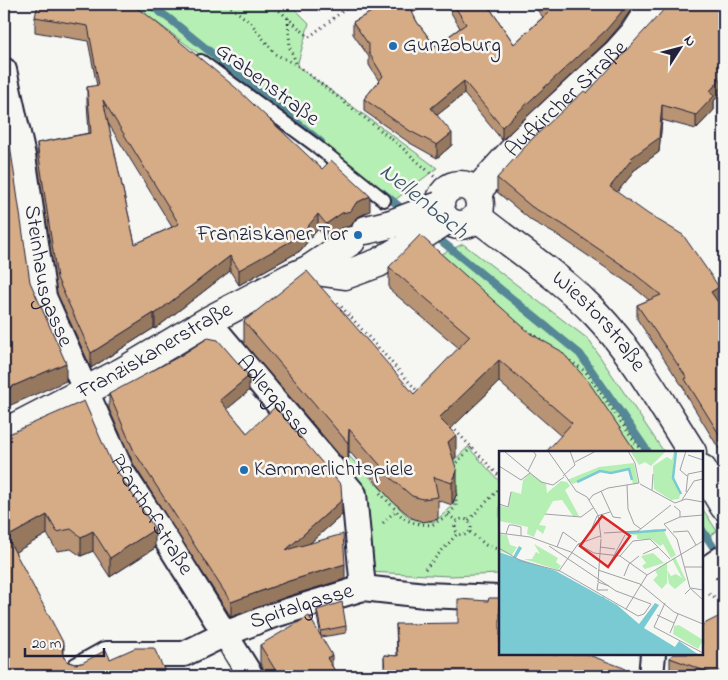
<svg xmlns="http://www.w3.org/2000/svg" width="728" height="680" font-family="'Indie Flower',sans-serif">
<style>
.green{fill:#b5efb3;stroke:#6c8877}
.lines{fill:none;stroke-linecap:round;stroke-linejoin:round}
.stream{stroke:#568796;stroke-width:8}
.lane-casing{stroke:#22223b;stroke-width:16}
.street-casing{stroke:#22223b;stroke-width:28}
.secondary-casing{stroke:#22223b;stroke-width:31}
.path{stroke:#22223b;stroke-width:3;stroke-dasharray:1 4;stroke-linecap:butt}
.lane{stroke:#f6f6f2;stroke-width:12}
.street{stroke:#f6f6f2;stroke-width:24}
.secondary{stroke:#f6f6f2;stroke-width:28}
.street-bridge-casing{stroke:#22223b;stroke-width:28;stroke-linecap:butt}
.secondary-bridge-casing{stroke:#22223b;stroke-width:31;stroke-linecap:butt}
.street-bridge{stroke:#f6f6f2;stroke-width:24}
.secondary-bridge{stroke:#f6f6f2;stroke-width:28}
.wall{fill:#b89474;stroke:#22223b;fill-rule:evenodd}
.shaded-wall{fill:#96785e;stroke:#22223b}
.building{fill:#d6ac87;stroke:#22223b;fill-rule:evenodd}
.poi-dot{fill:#1f6fb2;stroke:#f6f6f2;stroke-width:2}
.labels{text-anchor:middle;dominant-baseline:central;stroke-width:5;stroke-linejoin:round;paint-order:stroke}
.poi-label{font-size:22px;fill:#22223b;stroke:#f6f6f2;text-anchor:start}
.street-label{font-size:22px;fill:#22223b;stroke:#f6f6f2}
.water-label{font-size:24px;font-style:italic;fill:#3c5468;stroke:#f6f6f2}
.inset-river{fill:none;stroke:#79cad2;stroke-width:2.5}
.inset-road{fill:none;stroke:#a1a1a9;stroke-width:1}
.view{fill:#d62828;fill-opacity:0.15;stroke:#d62828;stroke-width:2.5}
.inset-edge{fill:none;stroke:#22223b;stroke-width:2.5}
</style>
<rect width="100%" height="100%" fill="#f6f6f2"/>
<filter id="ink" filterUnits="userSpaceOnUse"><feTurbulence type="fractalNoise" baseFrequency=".02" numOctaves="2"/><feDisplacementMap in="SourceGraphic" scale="10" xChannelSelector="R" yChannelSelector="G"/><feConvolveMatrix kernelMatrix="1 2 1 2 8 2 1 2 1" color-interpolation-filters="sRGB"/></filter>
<g filter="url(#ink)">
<g class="green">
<polygon points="132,4 290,4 309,23 297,66 437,168 395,200"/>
<polygon points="463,244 588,339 664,452 632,452 433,258"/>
<polygon points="468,447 500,482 500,574 450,576 368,572 338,463 348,455 409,518 434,522 454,505 454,483 444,470"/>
<polygon points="702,508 717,531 702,542"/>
</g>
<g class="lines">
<g class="stream">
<polyline points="149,4 171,20 321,142"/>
<polyline points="382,192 406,212"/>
<polyline points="434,235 580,354 648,452"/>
<polyline points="702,530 720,557"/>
</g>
<defs>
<polyline id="lane" points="201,61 315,145 384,200"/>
<g id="street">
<path id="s1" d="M 4,70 L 23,156 L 44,297 L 122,472 L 167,541 L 251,676"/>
<path id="s2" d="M 208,321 L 354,494 L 363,588"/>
<path id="s3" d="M 79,669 L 106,654 L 184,654 L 225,634 L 271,616 L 363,588 L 425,595 L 500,598"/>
<polyline points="651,676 653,654"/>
</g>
<g id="secondary">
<circle cx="460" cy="205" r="20"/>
<path id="s4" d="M 476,192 L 522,141 L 617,53 L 634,34 L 653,4"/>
<path id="s5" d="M 477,217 C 517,249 562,278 597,315 C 635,355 663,407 692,452"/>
<polyline points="366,230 391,224"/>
<polyline points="308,270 345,275 378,263 408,245"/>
<path id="s6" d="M 4,433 L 122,372 L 208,321 L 290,278 L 308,270 L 351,241"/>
<polyline points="702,469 724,506"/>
</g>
</defs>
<use href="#lane" class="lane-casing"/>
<use href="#street" class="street-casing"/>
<use href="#secondary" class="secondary-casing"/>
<g class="path">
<polyline points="227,4 251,23 275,54 297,65 398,144 437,179"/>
<polyline points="272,4 309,37 352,4"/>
<polyline points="288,18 290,48 297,65"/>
<polyline points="338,303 419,393"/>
<polyline points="519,325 543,341"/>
<polyline points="566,358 586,372 642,452"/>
<polyline points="452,427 500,477"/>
<polyline points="453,466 472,447"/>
<polyline points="380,493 396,510"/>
<polyline points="448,515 457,521"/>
<circle cx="463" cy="527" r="8"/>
<polyline points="469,520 500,488"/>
<path d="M 383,523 L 396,510 C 405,523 418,524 432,525 L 448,515 L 456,506 L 456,490"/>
<polyline points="470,532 486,545 500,550"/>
<polyline points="425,569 458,533"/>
<polyline points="709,594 718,599 724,606"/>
</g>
<use href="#lane" class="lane"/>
<use href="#street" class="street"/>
<use href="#secondary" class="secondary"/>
<defs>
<polyline id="street-bridge" points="708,568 724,557"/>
<g id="secondary-bridge">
<polyline points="391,224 439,206"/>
<polyline points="408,245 446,220"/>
</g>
</defs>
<use href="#street-bridge" class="street-bridge-casing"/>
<use href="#secondary-bridge" class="secondary-bridge-casing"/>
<use href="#street-bridge" class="street-bridge"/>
<use href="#secondary-bridge" class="secondary-bridge"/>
</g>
<g class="wall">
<path d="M 129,4 L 322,169 L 370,211 L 356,218 L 351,226 L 342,228 L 326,239 L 318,229 L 300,251 L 239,285 L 230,271 L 155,329 L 154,328 L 91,368 L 57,293 L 37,158 L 37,143 L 89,133 L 87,102 L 87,87 L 97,86 L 88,41 L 35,32 L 35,17 ZM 108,123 L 172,227 L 135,244 Z"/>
<polygon points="386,4 429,4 412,13 417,22 435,46 460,28 446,4 487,4 514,44 543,17 537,10 536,4 635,4 619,27 606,42 502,140 464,94 437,115 452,145 437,158 410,143 364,111 364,99 379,81 369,65 369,57 353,34 353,22"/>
<polygon points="724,4 724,90 714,101 714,110 696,129 662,120 659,152 632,172 632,174 617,192 719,302 718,302 724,311 724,457 685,393 685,390 637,319 637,305 649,300 631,285 562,238 532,221 497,192 497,178 587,93"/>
<polygon points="389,267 636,452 561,436 499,382 450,429 456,457 453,459 457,493 452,505 438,500 438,519 423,522 412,518 392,501 349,451 348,465 244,343 244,321 414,394 459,348 389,289"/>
<polygon points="249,391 227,409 247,433 342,515 310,543 345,579 289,596 231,617 134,465 109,409 109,394"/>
<polygon points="4,436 110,460 155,548 110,577 93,551 81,556 71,549 57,551 47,534 15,552 64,658 68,662 75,664 110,659 167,676 4,676"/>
<polygon points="317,610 346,626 346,633 321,637 332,666 338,676 268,676 260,663 260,645 321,636 317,616"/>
<polygon points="396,624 500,654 624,676 384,676 384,655 397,656"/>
<polygon points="670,658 724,676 676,676 670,674"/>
</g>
<g class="shaded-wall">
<polygon points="410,4 429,4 410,14"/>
<polygon points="627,4 635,4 619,27 606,42 502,140 502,127"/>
<polygon points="724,75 724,90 714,101 714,110 696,129 696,115 710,91"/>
<polygon points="464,81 464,94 431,120 431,108"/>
<polygon points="662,105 662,120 659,152 632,172 632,174 610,201 610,187 631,158"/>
<polygon points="452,133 452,145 437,158 437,145"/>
<polygon points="370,196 370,211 356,218 351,226 342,228 326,239 326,224 356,203"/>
<polygon points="318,214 318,229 300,251 239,285 239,270"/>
<polygon points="230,256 230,271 155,329 155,314"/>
<polygon points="719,287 719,302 711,306 711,292"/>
<polygon points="154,313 154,328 91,368 91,353"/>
<polygon points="499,360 499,382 439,440 439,418"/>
<polygon points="66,363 66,381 4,408 4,390"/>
<polygon points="249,376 249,391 220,415 220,400"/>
<polygon points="349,429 349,451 348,465 348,443"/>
<polygon points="456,435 456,457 448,464 448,442"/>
<polygon points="457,471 457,493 452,505 452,483"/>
<polygon points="342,500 342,515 286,564 286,550"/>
<polygon points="47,515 47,534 7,557 7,537"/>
<polygon points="155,529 155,548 110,577 110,558"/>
<polygon points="93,531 93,551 81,556 81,537"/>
<polygon points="345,564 345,579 289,596 231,617 231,602 289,581"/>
<polygon points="64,644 64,663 62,651"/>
<polygon points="724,651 724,667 720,654"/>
<polygon points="332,655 332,673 327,658"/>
<polygon points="624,668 624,676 621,676"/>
</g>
<g class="building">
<path d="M 38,4 L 129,4 L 146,14 L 235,87 L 322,169 L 331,160 L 370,196 L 356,203 L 351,211 L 342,213 L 326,224 L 318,214 L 300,236 L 239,270 L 230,256 L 155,314 L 154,313 L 91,353 L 57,278 L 37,143 L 91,133 L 87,87 L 99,85 L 88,26 L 35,17 ZM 103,100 L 179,224 L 135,244 Z"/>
<polygon points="386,4 408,4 417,22 435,46 466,24 453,4 487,4 514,44 549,12 542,4 627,4 619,15 606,30 502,127 464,81 431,108 452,133 437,145 410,131 364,99 383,76 369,53 369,45 353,22"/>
<polygon points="669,4 724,4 724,75 710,91 714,96 696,115 662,105 659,138 631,158 632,159 610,187 648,214 683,235 719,287 711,292 724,311 724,442 685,379 687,378 637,305 661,295 631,271 562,224 532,207 497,178 533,138 584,91 587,93"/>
<polygon points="4,128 6,145 10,145 30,282 66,363 4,390"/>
<polygon points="420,235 531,334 561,351 588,381 636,452 546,452 572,423 499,360 439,418 456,435 448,442 457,471 452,483 434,477 438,497 423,499 412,496 392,479 349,429 348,443 244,321 307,271 414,394 470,336 389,267"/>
<polygon points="208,338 218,340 249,376 220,400 247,433 275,407 341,485 342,500 286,550 343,534 345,564 289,581 231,602 134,451 109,394 180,356"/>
<polygon points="84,401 110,460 155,529 110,558 93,531 81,537 71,529 57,532 47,515 7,537 64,644 62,651 64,658 68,662 75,664 82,663 106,650 110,659 135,648 154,648 167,676 4,676 4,436"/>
<polygon points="489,598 500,598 500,654 586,654 624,668 621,676 385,676 384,655 398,656 396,624 458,623 458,599 488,601"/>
<polygon points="342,602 346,626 321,631 317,610"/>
<polygon points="724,614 724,651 720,654 724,658 724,676 715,676 716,675 670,658 673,654 702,654 702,625"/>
<polygon points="309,616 332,655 327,658 338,676 279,676 260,645"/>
</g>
</g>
<g class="poi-dot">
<circle cx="393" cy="46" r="5"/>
<circle cx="358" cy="235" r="5"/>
<circle cx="244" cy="470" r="5"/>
</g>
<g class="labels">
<g class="poi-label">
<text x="403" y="46">Gunzoburg</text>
<text x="348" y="235" text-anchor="end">Franziskaner Tor</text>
<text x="254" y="470">Kammerlichtspiele</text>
</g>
<g class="street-label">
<text transform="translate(267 85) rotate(37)">Grabenstraße</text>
<text stroke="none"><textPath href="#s4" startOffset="130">Aufkircher Straße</textPath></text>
<text stroke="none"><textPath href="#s1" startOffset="211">Steinhausgasse</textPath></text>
<text stroke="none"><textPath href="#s5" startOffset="161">Wiestorstraße</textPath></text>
<text stroke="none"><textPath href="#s6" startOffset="172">Franziskanerstraße</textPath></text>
<text stroke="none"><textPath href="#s2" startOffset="100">Adlergasse</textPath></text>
<text stroke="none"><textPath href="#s1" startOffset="474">Pfarrhofstraße</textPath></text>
<text stroke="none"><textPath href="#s3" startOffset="236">Spitalgasse</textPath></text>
</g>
<g class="water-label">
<text transform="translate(423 202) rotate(39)">Nellenbach</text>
</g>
</g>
<g transform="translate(499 451)">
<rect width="204" height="204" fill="#f6f6f2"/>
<path d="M 167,0 L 152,15 L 146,11 L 140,14 L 132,1 ZM 175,0 L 178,0 L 174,11 L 174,27 L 181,44 L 180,48 L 172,49 L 155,38 L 154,15 L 168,6 L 173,9 ZM 135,12 L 139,32 L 134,33 L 130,18 L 112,21 L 101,20 L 74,33 L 68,29 L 100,16 ZM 31,22 L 47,33 L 48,42 L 62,30 L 68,31 L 71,35 L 66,39 L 80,65 L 74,65 L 63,49 L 54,50 L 40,74 L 47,75 L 44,83 L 38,78 L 35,86 L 28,83 L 29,76 L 0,70 L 0,54 L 9,57 L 12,40 L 22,43 L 24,29 ZM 157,78 L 165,80 L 177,104 L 172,107 L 164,93 L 161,95 L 152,88 L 138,88 L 138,84 L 127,83 ZM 0,83 L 8,84 L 11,94 L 18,96 L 13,104 L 0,100 ZM 35,93 L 59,107 L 57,111 L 62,115 L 59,119 L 25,108 L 33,108 L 37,101 L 41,103 ZM 154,102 L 165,112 L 146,118 L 143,115 L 147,112 L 142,105 ZM 176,106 L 187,129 L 176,138 L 170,133 L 168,119 L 172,125 L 177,123 L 183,127 L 173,108 ZM 168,111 L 168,132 L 163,138 L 154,129 L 159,124 L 156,120 ZM 180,174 L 204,189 L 199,198 L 174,183 L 175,175 Z" fill="#b5efb3"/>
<path d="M 20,95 L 23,97 L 17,107 L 57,120 L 118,154 L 140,173 L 156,152 L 160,154 L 145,177 L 176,196 L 180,190 L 200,204 L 0,204 L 0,101 L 14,106 Z" fill="#79cad2"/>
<path class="inset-river" d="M 177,0 L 174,27 L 182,43M 78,31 L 101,20 L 112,22 L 130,18 L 133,29M 127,82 L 167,79M 0,136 L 62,148M 0,148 L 107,150 L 120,204M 71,150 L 95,155 L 110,150M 87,156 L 89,188 L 102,204M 39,204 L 73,166 L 105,146"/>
<path class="inset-road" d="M 5,0 L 42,31 L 54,34 L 65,26M 49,0 L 73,34M 129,0 L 136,12 L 140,32M 187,0 L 181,19 L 188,25M 189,4 L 204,9M 76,11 L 97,0M 0,15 L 22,29 L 31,22M 29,20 L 37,4 L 34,0M 64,25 L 76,14 L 71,0M 141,33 L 176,52M 73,34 L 77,40 L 88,46 L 99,64 L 102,87M 128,34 L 129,58 L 135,73 L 142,78M 153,39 L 154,23M 102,40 L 114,66 L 122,67M 187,41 L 189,23 L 204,20M 90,49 L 94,44 L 109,37 L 140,32M 183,49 L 195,30 L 204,28M 176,52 L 187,48 L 204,51M 0,53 L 9,56 L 12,41M 175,55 L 181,60 L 181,66 L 165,73 L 178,88 L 191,137 L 204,149M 46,63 L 82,66 L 94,57M 181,66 L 204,64M 93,77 L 98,65 L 111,61M 174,81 L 189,80 L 197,94M 0,82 L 31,86 L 72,101 L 98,118M 105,82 L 139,80 L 172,54M 7,83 L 10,74 L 14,74 L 22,76 L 22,85M 102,88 L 99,131 L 110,135M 79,93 L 95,102 L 121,105 L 148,124M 50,95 L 117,140 L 152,153M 58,96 L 64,81 L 78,91M 101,96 L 116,98M 0,97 L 22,110 L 61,120 L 139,165 L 145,163 L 152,153M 144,103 L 159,96M 121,105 L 134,90 L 151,88 L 171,108M 111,112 L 126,84M 186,116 L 204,116M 99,119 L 141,133 L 175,161 L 204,173M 60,120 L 79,93 L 101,85M 125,125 L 130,113 L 140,105M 99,132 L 98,139 L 109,139M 186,143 L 192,137 L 204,139M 166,152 L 155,176 L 204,202M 127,158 L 148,124 L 204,90M 158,164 L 175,172M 171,182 L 179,163"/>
<path class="view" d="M 103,65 L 131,85 L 109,116 L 81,95 Z"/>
<rect width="204" height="204" class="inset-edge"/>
</g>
<rect width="728" height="680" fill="none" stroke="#f6f6f2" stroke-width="20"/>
<rect x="10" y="10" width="708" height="660" fill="none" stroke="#22223b" stroke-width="2" filter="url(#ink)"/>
<g transform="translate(680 48) rotate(54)" stroke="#f6f6f2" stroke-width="4" paint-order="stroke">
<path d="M0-4L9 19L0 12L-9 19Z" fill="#22223b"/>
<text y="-8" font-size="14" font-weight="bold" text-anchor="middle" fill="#22223b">N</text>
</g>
<path d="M25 648v8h79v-8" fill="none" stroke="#22223b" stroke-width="2.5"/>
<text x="32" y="648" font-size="15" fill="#22223b" stroke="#f6f6f2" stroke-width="4" paint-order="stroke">20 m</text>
</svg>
